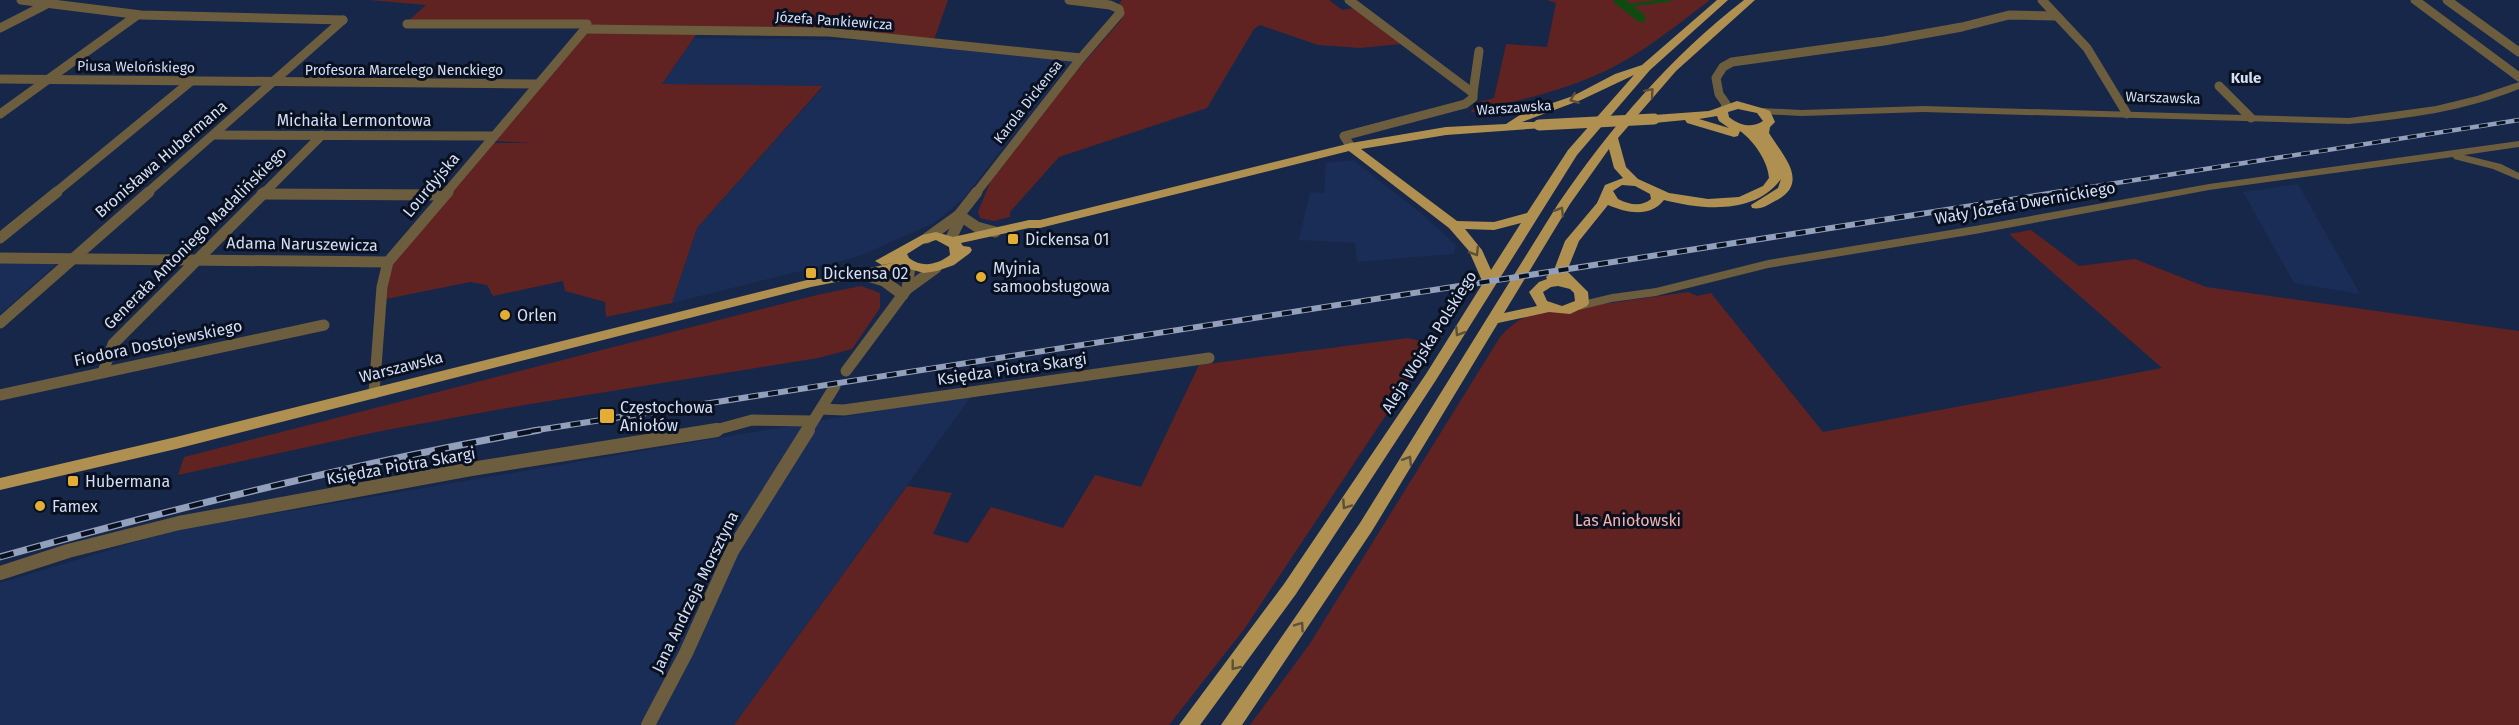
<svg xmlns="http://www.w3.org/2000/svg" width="2519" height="725" font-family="'Fira Sans',sans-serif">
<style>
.built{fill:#1a2d56}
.green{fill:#602322}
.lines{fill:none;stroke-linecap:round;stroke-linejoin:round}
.stream{stroke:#0f4b11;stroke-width:3}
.canal{stroke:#0f4b11;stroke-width:9}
.minor-far2{stroke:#6c5d3f;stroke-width:9}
.minor-far1{stroke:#6c5d3f;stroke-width:11}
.minor{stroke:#6c5d3f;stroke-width:14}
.tertiary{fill:#6c5d3f;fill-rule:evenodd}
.primary{fill:#b09051;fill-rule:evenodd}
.rail-far2-casing{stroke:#93a0bb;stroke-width:4.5}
.rail-far1-casing{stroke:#93a0bb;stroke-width:6}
.rail-casing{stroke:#93a0bb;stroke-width:7}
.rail-far2{stroke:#091120;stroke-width:3;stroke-dasharray:9;stroke-linecap:butt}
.rail-far1{stroke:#091120;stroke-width:4;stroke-dasharray:10;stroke-linecap:butt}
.rail{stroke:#091120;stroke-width:4.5;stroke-dasharray:14;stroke-linecap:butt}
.primary-bridge{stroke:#b09051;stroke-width:11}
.oneway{stroke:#5c5038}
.poi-dot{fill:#e3ae35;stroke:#091120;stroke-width:2}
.labels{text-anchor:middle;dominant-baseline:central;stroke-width:6;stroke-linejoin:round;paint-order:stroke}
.far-street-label{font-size:14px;fill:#d3dff6;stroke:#091120}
.far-neighbourhood-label{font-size:15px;font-weight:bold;fill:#d3dff6;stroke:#091120}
.street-label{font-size:16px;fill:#d3dff6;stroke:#091120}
.poi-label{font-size:16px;fill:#d3dff6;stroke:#091120;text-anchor:start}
.park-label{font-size:16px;fill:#f6b1ac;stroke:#091120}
</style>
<rect width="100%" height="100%" fill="#172749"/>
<g class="built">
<polygon points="694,38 857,40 1072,61 962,200 934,223 857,257 672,303 697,228 823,87 662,84"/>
<polygon points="1353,160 1423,215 1456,245 1453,254 1357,262 1355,243 1299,240 1310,192 1324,193 1326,163"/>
<polygon points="2298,184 2360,294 2294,283 2243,192"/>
<polygon points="0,263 54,264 55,265 0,314"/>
<polygon points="972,395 734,725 0,725 0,583 176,530"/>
</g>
<g class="green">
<polygon points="369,0 948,0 934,40 698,32 662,84 823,86 697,228 672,303 606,317 605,302 565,291 563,281 493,296 487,285 470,282 386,299 390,272 395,261 492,143 532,143 495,141 592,24 407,22 426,5"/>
<polygon points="1122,0 1329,0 1342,10 1354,8 1401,44 1360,48 1318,45 1260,25 1254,29 1207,108 1059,157 1010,212 1010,217 994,221 980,218 978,212 991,180 1073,75 1121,20 1124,13 1118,5"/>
<path d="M 1547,0 L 1710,0 C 1673,28 1637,58 1594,76 C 1555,93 1511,102 1470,113 L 1479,102 L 1494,98 L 1506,44 L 1547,47 L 1556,3 Z"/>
<path d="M 2031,230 L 2079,266 L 2135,259 L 2206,287 L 2519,331 L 2519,725 L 1250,725 L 1309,645 L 1500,337 C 1512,324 1524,314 1543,312 C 1561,310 1570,316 1589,306 L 1688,292 L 1697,296 L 1711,293 L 1823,432 L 2162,368 L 2009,234 Z"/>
<polygon points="861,286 880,293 880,308 852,349 818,358 524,405 381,431 178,475 184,457 817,295"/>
<polygon points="1408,338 1433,344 1245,628 1169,725 734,725 907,486 952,493 933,534 968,543 991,507 1063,528 1095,475 1141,487 1199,365"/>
</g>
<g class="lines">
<polyline class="stream" points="1625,6 1670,0"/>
<polyline class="canal" points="1618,0 1641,18"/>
<g class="minor-far2">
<polyline points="21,0 141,15 343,20"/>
<polyline points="1349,0 1473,93 1473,98 1465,104 1344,136 1351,147"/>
<polyline points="2042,0 2087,48 2127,114"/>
<polyline points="2415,0 2519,77"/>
<polyline points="2447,0 2519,52"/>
<polyline points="407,24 587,24 585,28"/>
<polyline points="0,28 45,5"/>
<polyline points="585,29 829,32 1081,58"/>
<polyline points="0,79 537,84"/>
<polyline points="2219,86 2251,118"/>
<polyline points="1473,93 1479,51"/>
<polyline points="1725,108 1726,104 1719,94 1716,78 1723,67 1732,62 1884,41 1962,27 2009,15 2055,16"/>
<polyline points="0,114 136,16"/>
<polyline points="214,135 494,136"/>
<polyline points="55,193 190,82"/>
<polyline points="147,193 343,20"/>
<polyline points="264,193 322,135"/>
<polyline points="446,193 585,29"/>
<polyline points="976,193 1081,58 1120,13 1119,9 1110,5 1069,0"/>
</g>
<g class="minor-far1">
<polyline points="262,194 444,195"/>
<polyline points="959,215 977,227 995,232"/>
<polyline points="0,238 57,192"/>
<polyline points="927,238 959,215 977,192"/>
<polyline points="950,240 961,218"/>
<polyline points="0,258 388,262"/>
<polyline points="861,274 884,281 903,295"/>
<polyline points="907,289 910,266"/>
<polyline points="0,323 149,192"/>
<polyline points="846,371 907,289 936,268"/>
<polyline points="103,372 113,344 265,192"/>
<polyline points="374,393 382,287 388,262 448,192"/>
<polyline points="0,395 324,325"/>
<polyline points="821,409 844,410 1209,358"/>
<polyline points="712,431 752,420 813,421"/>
<polyline points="807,431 835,386"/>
</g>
<g class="minor">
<polyline points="0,573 68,551 179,523 471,469 717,430"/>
<polyline points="648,725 686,653 732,551 808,430"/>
</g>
<g class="tertiary">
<path d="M 2519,82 L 2519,89 C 2465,111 2407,119 2349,124 L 1923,112 L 1802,116 L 1761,114 L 1756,111 L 1761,108 L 1802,110 L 1923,106 L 2349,118 L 2436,106 L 2477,96 Z"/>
<polygon points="2519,141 2519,147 2464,155 2501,164 2519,173 2519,180 2493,169 2454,159 2453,157 2209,190 1975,234 1768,268 1656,296 1612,302 1579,310 1573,306 1574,303 1612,294 1656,288 1768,260 1975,226 2209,184"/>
</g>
<g class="primary">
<path d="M 1717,0 L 1728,0 L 1650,70 L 1577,155 L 1436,380 L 1296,594 L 1200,725 L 1179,725 L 1284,584 L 1426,374 L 1483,283 L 1469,251 L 1449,228 L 1349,151 L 1040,228 L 1029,228 L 961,243 L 963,246 L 970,247 L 972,250 L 970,253 L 954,265 L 937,271 L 924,273 L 906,268 L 811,287 L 176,449 L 0,490 L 0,478 L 176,437 L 811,279 L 820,279 L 897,262 L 882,265 L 875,261 L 922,235 L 936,232 L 953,237 L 1029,220 L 1040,220 L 1351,143 L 1446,127 L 1506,124 L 1523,113 L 1573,96 L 1615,74 L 1642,65 ZM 1634,75 L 1568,150 L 1527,213 L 1494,222 L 1457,221 L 1361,149 L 1446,135 L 1543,128 L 1543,122 L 1522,122 L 1581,100 ZM 1521,223 L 1491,270 L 1482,250 L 1465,229 L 1494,230 ZM 936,240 L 949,247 L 950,255 C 937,265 922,268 909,258 L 907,254 L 923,244 Z"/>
<path d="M 1744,0 L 1755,0 L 1676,71 L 1618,138 L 1626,167 L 1638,179 L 1669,193 L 1708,199 L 1739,197 L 1763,186 L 1769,178 C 1768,161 1753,140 1740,131 L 1738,136 L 1734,137 L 1687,123 L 1685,120 L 1654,123 L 1648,119 L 1654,115 L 1709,111 L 1737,101 L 1765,109 L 1770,111 L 1775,122 L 1770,127 L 1769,133 C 1783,156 1811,183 1775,201 C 1768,205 1761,210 1752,208 L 1751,205 L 1778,188 L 1781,179 C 1755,215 1703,210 1664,200 C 1650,218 1627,213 1608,205 L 1579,241 L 1567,271 L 1588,292 L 1589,303 L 1587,306 L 1570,314 L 1549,312 L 1498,323 L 1372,531 L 1242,725 L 1221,725 L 1360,523 L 1558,204 C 1611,127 1669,58 1744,0 ZM 1738,109 L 1757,113 L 1763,121 C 1751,129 1739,125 1729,117 L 1728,112 ZM 1717,116 L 1719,121 L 1729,128 L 1699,119 ZM 1609,149 L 1614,168 L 1623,178 L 1605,185 L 1597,203 L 1565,241 L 1554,270 L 1546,277 L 1547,279 L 1539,282 L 1529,292 L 1537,306 L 1504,313 L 1570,204 ZM 1622,185 L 1635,186 L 1650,194 L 1651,199 C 1641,207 1630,205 1618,199 L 1613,191 ZM 1558,286 L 1570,289 L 1574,293 L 1575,301 L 1562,306 L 1547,301 L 1543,292 L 1551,287 Z"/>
</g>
<defs>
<polyline id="rail-far2" points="2052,193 2519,120"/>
<polyline id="rail-far1" points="531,431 2061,192"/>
<path id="rail" d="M 0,557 C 178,507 357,463 539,430"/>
</defs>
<use href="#rail-far2" class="rail-far2-casing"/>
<use href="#rail-far1" class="rail-far1-casing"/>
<use href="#rail" class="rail-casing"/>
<use href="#rail-far2" class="rail-far2"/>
<use href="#rail-far1" class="rail-far1"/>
<use href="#rail" class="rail"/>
<polyline class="primary-bridge" points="1539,125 1654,119"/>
</g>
<defs><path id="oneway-chevron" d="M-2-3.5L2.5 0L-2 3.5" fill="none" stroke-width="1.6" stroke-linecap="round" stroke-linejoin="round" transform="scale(1.5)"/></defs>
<g class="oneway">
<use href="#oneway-chevron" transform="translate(1650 92) rotate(-49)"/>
<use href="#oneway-chevron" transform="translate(1574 99) rotate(158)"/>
<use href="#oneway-chevron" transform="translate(1560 211) rotate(-58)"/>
<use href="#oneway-chevron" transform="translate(1475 252) rotate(58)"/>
<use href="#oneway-chevron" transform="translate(1459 332) rotate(122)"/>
<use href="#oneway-chevron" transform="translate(1408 460) rotate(-58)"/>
<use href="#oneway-chevron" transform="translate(1346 505) rotate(124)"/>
<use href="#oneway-chevron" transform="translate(1300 626) rotate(-55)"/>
<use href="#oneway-chevron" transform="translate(1235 666) rotate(128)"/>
</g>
<g class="poi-dot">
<rect x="1007" y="233" width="12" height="12" rx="3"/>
<rect x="805" y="267" width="12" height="12" rx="3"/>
<circle cx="981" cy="277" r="6"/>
<circle cx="505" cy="315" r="6"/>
<rect x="599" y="408" width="16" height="16" rx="3"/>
<rect x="67" y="475" width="12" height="12" rx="3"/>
<circle cx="40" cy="506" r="6"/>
</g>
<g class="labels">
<g class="far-street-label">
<text transform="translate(834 21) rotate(4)">Józefa Pankiewicza</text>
<text transform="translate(136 67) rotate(1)">Piusa Welońskiego</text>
<text x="404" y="70">Profesora Marcelego Nenckiego</text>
<text transform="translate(2163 98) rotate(2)">Warszawska</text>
<text transform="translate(1028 102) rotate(-52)">Karola Dickensa</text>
<text transform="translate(1514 108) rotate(-4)">Warszawska</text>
</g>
<g class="far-neighbourhood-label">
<text x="2246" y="78">Kule</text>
</g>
<g class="street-label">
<text x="354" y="120">Michaiła Lermontowa</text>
<text transform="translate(161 159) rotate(-41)">Bronisława Hubermana</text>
<text transform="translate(431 185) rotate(-50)">Lourdyjska</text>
<text transform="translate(2025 203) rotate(-10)">Wały Józefa Dwernickiego</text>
<text transform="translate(195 238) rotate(-45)">Generała Antoniego Madalińskiego</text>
<text transform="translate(302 244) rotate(1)">Adama Naruszewicza</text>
<text transform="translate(1429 342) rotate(-58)">Aleja Wojska Polskiego</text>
<text transform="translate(158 343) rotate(-12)">Fiodora Dostojewskiego</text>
<text transform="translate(401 367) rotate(-14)">Warszawska</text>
<text transform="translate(1012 369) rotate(-8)">Księdza Piotra Skargi</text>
<text transform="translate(401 466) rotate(-10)">Księdza Piotra Skargi</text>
<text transform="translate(695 592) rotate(-64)">Jana Andrzeja Morsztyna</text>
</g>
<g class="poi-label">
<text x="1025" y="239">Dickensa 01</text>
<text x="993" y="268">Myjnia<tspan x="993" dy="18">samoobsługowa</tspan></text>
<text x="823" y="273">Dickensa 02</text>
<text x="517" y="315">Orlen</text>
<text x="620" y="407">Częstochowa<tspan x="620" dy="18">Aniołów</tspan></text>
<text x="85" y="481">Hubermana</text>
<text x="52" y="506">Famex</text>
</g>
<g class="park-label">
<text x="1628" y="520">Las Aniołowski</text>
</g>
</g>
</svg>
